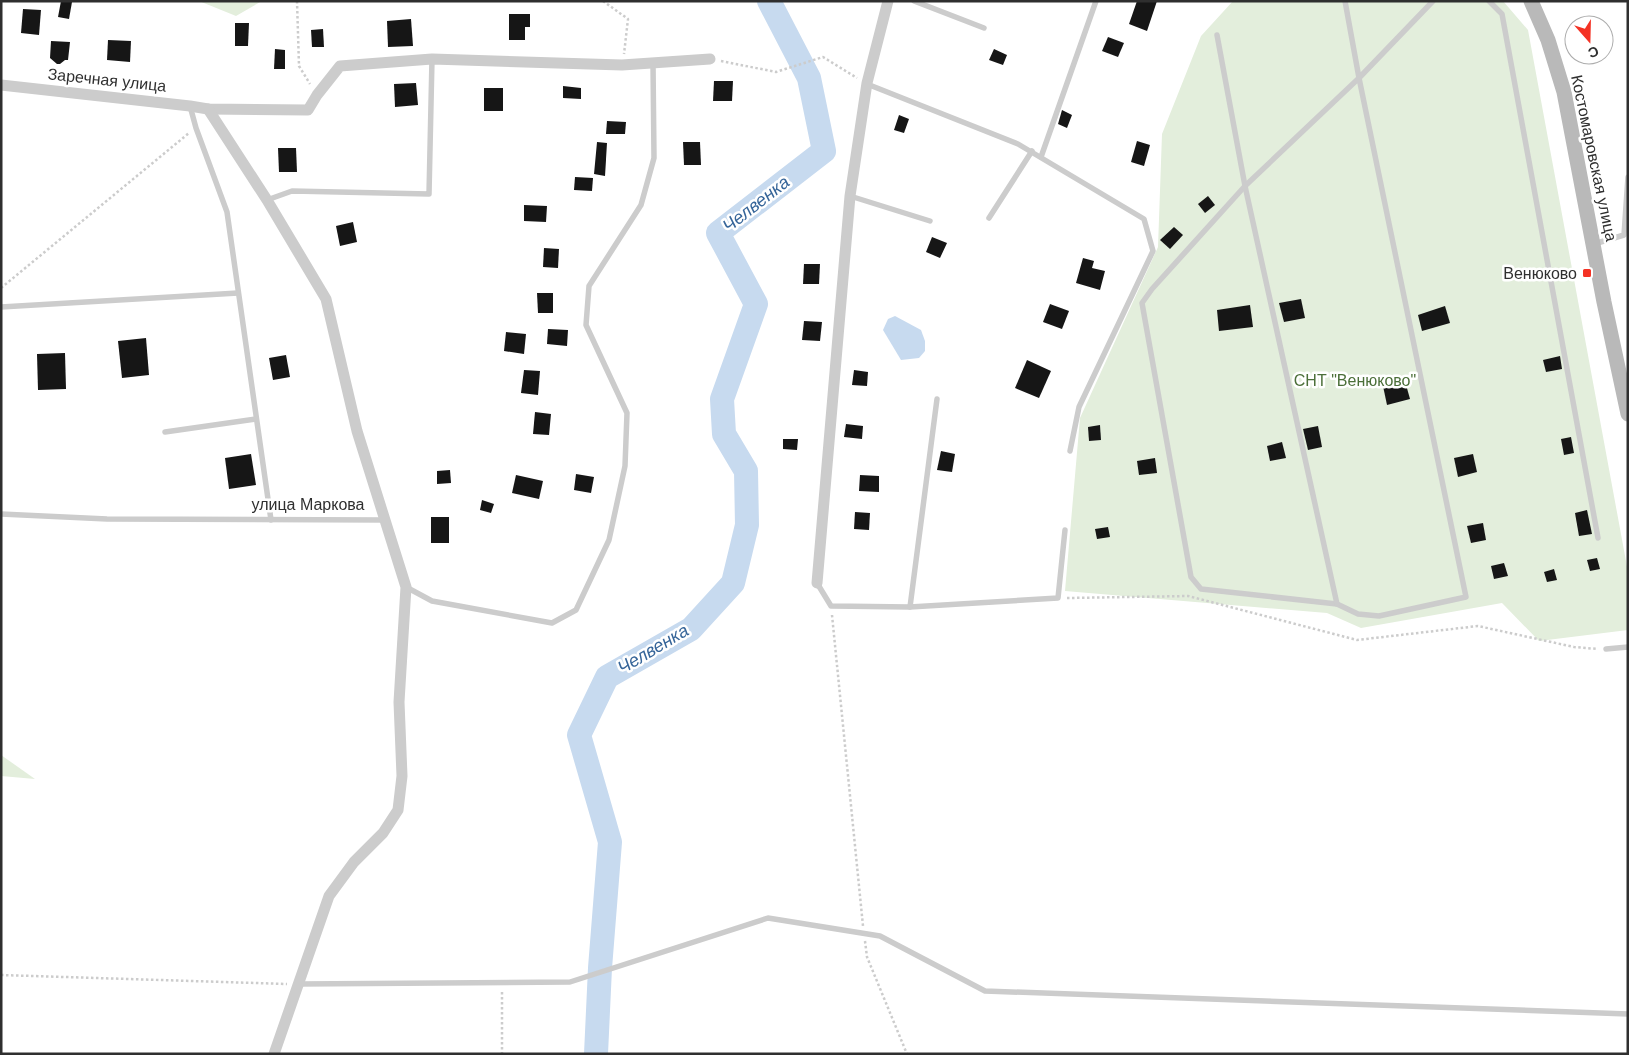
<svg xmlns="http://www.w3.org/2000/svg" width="1629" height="1055" font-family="Arial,sans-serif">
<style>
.green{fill:#e3eedc}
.water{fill:#c7daef}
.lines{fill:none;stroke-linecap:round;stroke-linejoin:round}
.river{stroke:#c7daef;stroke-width:24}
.building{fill:#161616}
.path{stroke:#ccc;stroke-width:2.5;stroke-dasharray:2.5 2.5;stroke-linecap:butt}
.lane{stroke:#ccc;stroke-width:5.5}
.street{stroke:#ccc;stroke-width:11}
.secondary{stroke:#b9b9b9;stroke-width:15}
.poi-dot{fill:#f43224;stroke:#fff;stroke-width:2}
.labels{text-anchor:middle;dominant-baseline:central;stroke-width:5;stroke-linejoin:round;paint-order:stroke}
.street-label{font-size:16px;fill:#2f2f2f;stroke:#fff}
.poi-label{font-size:16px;fill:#2f2f2f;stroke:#fff;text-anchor:end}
.park-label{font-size:16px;fill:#4b6f39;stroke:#fff}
.water-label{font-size:18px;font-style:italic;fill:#366599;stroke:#fff}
</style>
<rect width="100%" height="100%" fill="#fff"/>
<g class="green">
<polygon points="199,1 262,1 236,16"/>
<polygon points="1233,1 1503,1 1528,30 1628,572 1628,630 1539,641 1502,603 1361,628 1327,613 1065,591 1080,418 1158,247 1162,134 1201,36"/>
<polygon points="1,755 35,779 1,776"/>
</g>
<polygon class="water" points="895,316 921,330 925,341 925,351 919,358 901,360 883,330 888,319"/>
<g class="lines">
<polyline class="river" points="596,1054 600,968 610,842 579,735 607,677 691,629 733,583 747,525 746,471 724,434 722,399 756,304 718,233 824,151 809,78 769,1"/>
</g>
<g class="building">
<polygon points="61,1 72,2 69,19 58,17"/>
<polygon points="1137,1 1157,1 1147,31 1129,24"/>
<polygon points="23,9 41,10 39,35 21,33"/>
<polygon points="509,14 530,14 530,27 525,27 525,40 509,40"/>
<polygon points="411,19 413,46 388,47 387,21"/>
<polygon points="235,23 249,23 248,46 235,46"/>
<polygon points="323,29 324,47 312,47 311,30"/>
<polygon points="1108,37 1124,43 1118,57 1102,51"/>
<polygon points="108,40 131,41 130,62 107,60"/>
<polygon points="51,41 70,42 68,60 65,60 60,64 57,64 50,58"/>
<polygon points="275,49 285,50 285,69 274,69"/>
<polygon points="994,49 1007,55 1003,65 989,60"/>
<polygon points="714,81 733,81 732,101 713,101"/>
<polygon points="416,83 418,105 395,107 394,84"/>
<polygon points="563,86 581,88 581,99 563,98"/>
<rect x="484" y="88" width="19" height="23"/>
<polygon points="1062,110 1072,115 1067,128 1058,124"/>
<polygon points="899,115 909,119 904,133 894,130"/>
<polygon points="607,121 626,122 625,134 606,134"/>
<polygon points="1137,141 1150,145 1144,166 1131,162"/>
<polygon points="597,142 607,143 605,176 594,174"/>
<polygon points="683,142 700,142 701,165 684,165"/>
<polygon points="278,148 296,148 297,172 279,172"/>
<polygon points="575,177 593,178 592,191 574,190"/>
<polygon points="1208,196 1215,205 1205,213 1198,204"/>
<polygon points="524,205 547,206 546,222 524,221"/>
<polygon points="353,222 357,242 340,246 336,226"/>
<polygon points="1174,227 1183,235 1170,249 1160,240"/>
<polygon points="932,237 947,243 940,258 926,252"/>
<polygon points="544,248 559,249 558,268 543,267"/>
<polygon points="1083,258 1094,261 1092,268 1105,271 1100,290 1076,283"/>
<polygon points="804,264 820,264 819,284 803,284"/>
<polygon points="537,293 553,293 553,313 538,313"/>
<polygon points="1301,299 1305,318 1284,322 1279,303"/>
<polygon points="1050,304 1069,311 1062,329 1043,322"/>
<polygon points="1250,305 1253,327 1219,331 1217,310"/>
<polygon points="1445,306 1450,323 1422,331 1418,315"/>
<polygon points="804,321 822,322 820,341 802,340"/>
<polygon points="548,329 568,330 567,346 547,344"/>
<polygon points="506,332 526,334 524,354 504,351"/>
<polygon points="146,338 149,375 122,378 118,341"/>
<polygon points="65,353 66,389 38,390 37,354"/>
<polygon points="286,355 290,377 273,380 269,358"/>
<polygon points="1560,356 1562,369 1546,372 1543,360"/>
<polygon points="1027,360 1051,371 1039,398 1015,388"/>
<polygon points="524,370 540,371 538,395 521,393"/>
<polygon points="854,370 868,372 867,386 852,385"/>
<polygon points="1405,381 1410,399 1387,405 1383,386"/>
<polygon points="535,412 551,414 549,435 533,434"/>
<polygon points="846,424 863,426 862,439 844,437"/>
<polygon points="1100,425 1101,440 1089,441 1088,427"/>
<polygon points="1318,426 1322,447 1308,450 1303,429"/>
<polygon points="1571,437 1574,453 1564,455 1561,439"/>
<polygon points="783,439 798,439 797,450 783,449"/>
<polygon points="1282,442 1286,458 1270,461 1267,446"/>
<polygon points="941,451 955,454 952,472 937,470"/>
<polygon points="251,454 256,485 229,489 225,458"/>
<polygon points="1473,454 1477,472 1458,477 1454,458"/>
<polygon points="1155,458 1157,473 1139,475 1137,461"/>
<polygon points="450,470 451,483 437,484 437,471"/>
<polygon points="576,474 594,477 591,493 574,490"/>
<polygon points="516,475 543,481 539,499 512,493"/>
<polygon points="860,475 879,476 879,492 859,491"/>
<polygon points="482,500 494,504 491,513 480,510"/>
<polygon points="1587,510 1592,534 1579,536 1575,513"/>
<polygon points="855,512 870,513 869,530 854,529"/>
<rect x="431" y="517" width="18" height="26"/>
<polygon points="1483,523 1486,540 1471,543 1467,526"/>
<polygon points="1108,527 1110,537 1097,539 1095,529"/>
<polygon points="1597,558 1600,569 1590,571 1587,560"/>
<polygon points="1504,563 1508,576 1494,579 1491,566"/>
<polygon points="1554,569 1557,580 1547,582 1544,572"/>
</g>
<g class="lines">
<g class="path">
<polyline points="297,1 299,66 310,84"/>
<polyline points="603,1 628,19 624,54"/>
<polyline points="721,61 776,72 823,57 857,78"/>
<polyline points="1,288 189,133"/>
<polyline points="1067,598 1188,596 1357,640 1478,626 1574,647 1598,649"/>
<polyline points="832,615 863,926"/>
<polyline points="865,941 867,957 907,1054"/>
<polyline points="1,975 287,984"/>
<polyline points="502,992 502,1054"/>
</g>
<g class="lane">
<polyline points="914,1 984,28"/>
<polyline points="1345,1 1359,78 1466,597 1379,616 1358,614 1337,604 1201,589 1191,577 1142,303 1152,289 1245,186 1359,78 1433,1"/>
<polyline points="1489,1 1502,14 1598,538"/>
<polyline points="1217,35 1245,186 1337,604"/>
<polyline points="867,84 1018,144 1144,219 1153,251 1079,407 1070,451"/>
<polyline points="190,106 196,128 227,212 271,520"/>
<polyline points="1041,157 1096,1"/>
<polyline points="850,196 930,221"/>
<polyline points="267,200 292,191 429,194 432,59"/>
<polyline points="989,218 1032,151"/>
<polyline points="1594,244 1624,235 1628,177"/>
<polyline points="1,307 238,293"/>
<polyline points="165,432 256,419"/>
<polyline points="1,514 107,519 385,520"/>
<polyline points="817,583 831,606 910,607 1058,598 1065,530"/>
<polyline points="406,587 432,601 552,623 576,610 609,540 625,466 627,413 586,325 589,286 641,205 654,158 653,63"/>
<polyline points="910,607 937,399"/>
<polyline points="1606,649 1628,647"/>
<polyline points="299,984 570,982 768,918 880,936 985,991 1628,1014"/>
</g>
<g class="street">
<polyline points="1,85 190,106 208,109 308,110 317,95 340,66 432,59 622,65 710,59"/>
<polyline points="208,109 267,200 326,299 357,431 406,587 399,702 402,776 398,810 383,833 354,862 329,896 274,1054"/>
<polyline points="817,583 850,196 867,83 888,1"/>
</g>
<polyline class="secondary" points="1531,1 1548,40 1564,92 1604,302 1628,414"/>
</g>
<rect class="poi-dot" x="1582" y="268" width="10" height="10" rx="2.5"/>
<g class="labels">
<g class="street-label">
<text transform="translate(107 80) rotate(6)">Заречная улица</text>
<text transform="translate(1594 158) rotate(78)">Костомаровская улица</text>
<text x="308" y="504">улица Маркова</text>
</g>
<g class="poi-label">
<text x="1577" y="273">Венюково</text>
</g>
<g class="park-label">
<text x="1355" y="380">СНТ "Венюково"</text>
</g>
<g class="water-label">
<text transform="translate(756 204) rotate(-38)">Челвенка</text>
<text transform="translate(653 649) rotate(-31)">Челвенка</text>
</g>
</g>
<rect width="1629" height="1055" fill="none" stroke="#2f2f2f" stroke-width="5"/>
<g transform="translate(1589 40) rotate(160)"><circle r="24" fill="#ffffff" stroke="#acacac"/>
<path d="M0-4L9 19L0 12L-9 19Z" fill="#f43224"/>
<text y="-8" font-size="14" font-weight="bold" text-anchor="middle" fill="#2f2f2f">С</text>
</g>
</svg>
